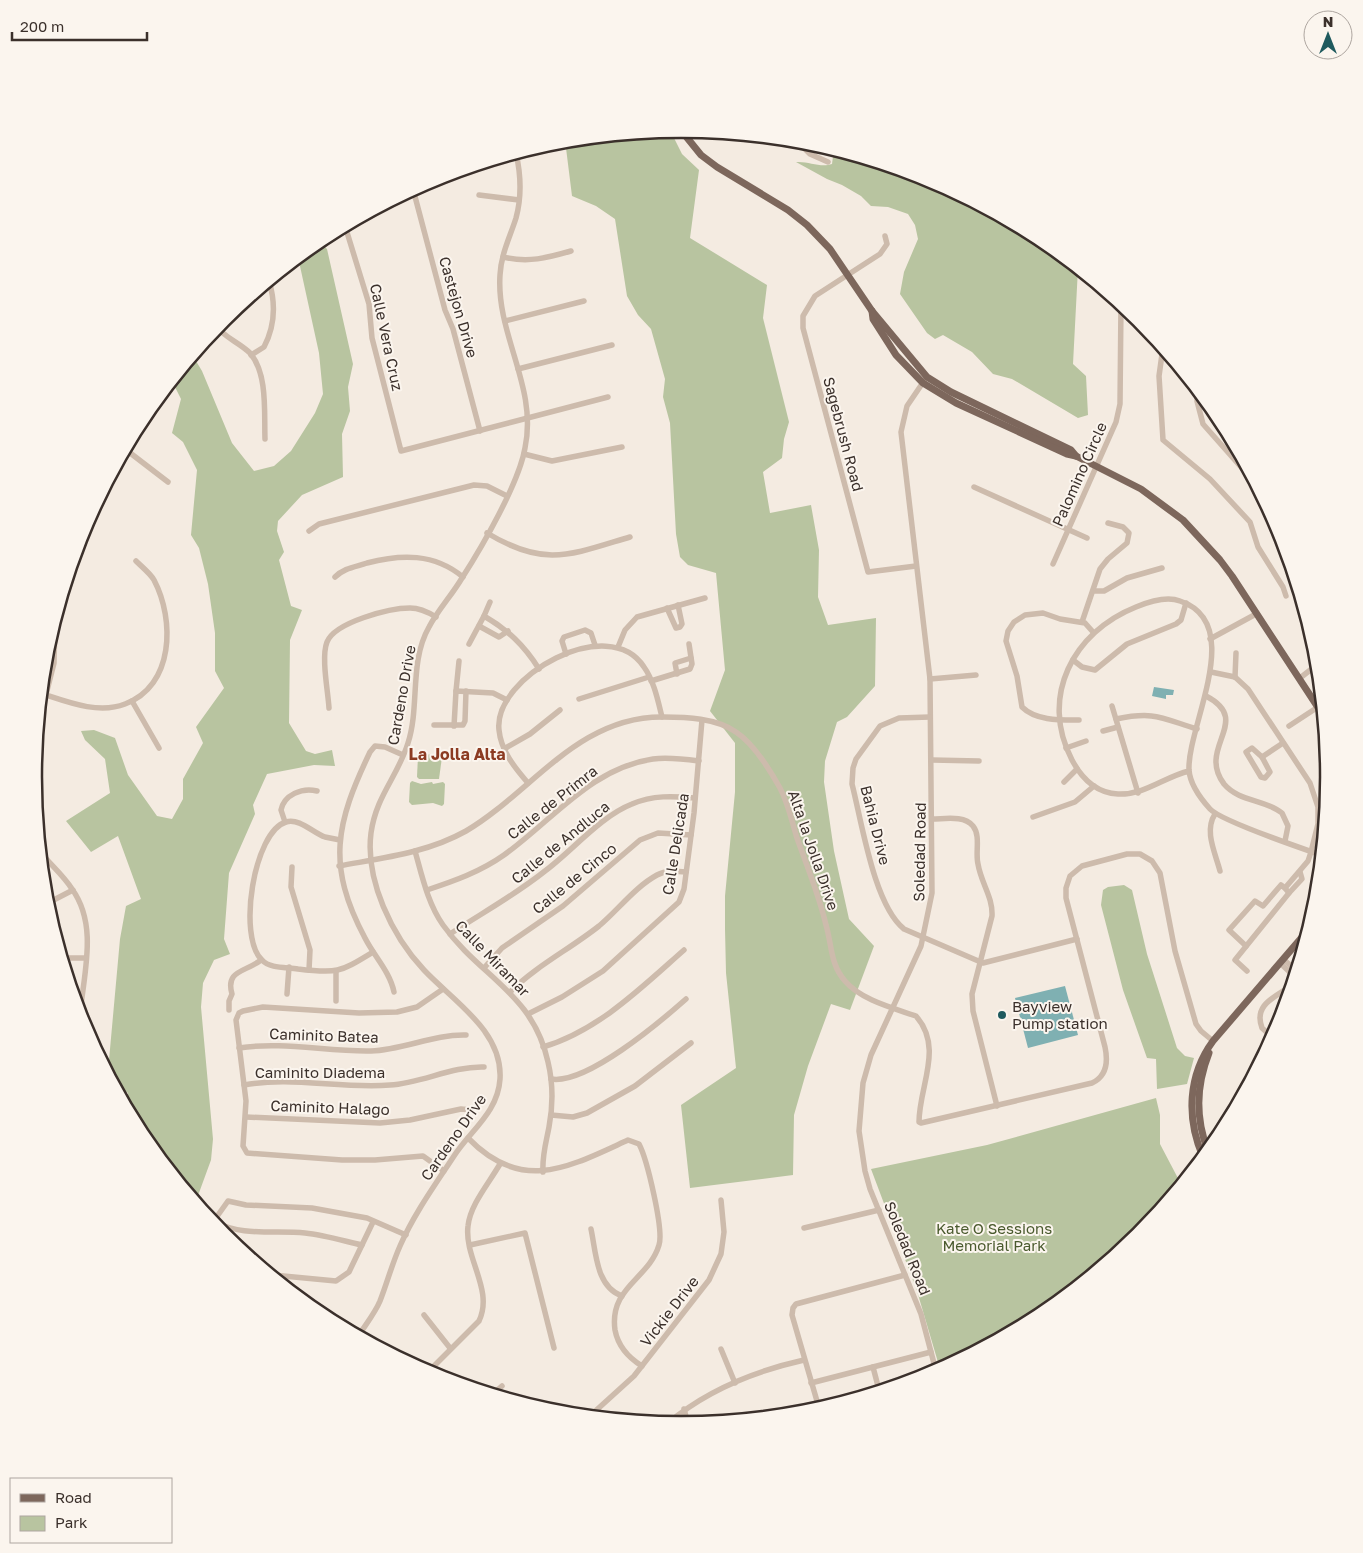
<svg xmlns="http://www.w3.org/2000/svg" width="1363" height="1553" font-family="'Golos Text',sans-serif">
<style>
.green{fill:#b8c4a0}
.water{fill:#7fb0b2}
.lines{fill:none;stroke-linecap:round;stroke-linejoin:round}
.minor{stroke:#cdbbac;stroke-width:5.5}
.major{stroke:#7d675c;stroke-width:7}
.poi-dot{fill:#1f5a5e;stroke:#fbf5ee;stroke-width:2}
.labels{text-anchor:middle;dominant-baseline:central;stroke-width:4;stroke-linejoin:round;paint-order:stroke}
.street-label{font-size:15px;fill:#3b302b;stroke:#fbf5ee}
.poi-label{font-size:15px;fill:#3b302b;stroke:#fbf5ee;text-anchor:start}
.park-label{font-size:15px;fill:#4a5a2e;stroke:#fbf5ee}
.neighbourhood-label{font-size:16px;font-weight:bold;fill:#8c3b22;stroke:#fbf5ee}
.rim{fill:none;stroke:#3b302b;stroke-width:2.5}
</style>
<rect width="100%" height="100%" fill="#f4ebe1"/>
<g class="green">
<polygon points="670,130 682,154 699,170 690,238 767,285 763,318 789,422 784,439 782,458 763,472 770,513 811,505 819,550 818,597 828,625 876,618 875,686 847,717 837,722 825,761 824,782 834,851 849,919 874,946 850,1010 831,1004 808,1066 794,1115 793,1175 690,1188 681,1105 736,1068 726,973 725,929 725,896 735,792 735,743 710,711 725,670 716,573 688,565 680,557 676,534 670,423 663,397 665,379 651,329 638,315 627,296 615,219 596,206 572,196 565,140"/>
<path d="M 834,149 L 930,178 L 1042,238 L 1078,268 L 1073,364 L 1086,376 L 1088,415 L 1078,418 L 1012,379 L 993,374 L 972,352 L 943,335 L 935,339 L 927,333 L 900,294 L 904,272 L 918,239 L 915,225 L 908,214 L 888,207 L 871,206 L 861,196 L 842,185 L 827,179 L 796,162 C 809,161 820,168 832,164 Z"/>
<polygon points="321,238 322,244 327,249 353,364 348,387 350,411 342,434 343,477 302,495 278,521 277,531 284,552 279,560 291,606 302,610 290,640 289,723 306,751 315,754 332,750 335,766 314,765 267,774 253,805 255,814 229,873 224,939 230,954 214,960 203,983 201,1007 213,1139 211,1160 196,1201 143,1136 128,1109 128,1093 115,1084 108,1071 120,939 126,906 141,899 118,836 91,852 66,821 110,793 105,759 85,740 81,731 94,730 115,738 128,775 157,816 172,819 183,799 183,779 203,743 196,727 224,688 215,671 215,633 208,584 199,548 191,535 197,470 183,442 172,433 181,399 172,381 193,356 202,371 232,443 254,471 274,466 291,451 315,413 323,394 319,353 298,257"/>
<polygon points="420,754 440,755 442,757 439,779 419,779 417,777 418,756"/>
<polygon points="412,781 421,784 432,782 433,784 443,782 445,784 444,804 442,806 433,803 412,805 409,802 410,783"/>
<polygon points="1124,885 1132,890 1147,954 1177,1048 1185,1056 1194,1058 1187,1084 1157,1089 1156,1059 1147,1058 1123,990 1101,905 1103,890 1108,887"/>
<polygon points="1156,1098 1160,1115 1160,1144 1181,1184 1139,1235 1041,1315 940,1369 917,1291 871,1169 987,1145"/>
</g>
<g class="water">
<polygon points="1154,687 1174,690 1173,695 1166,695 1166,699 1152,696"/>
<polygon points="1065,986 1078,1035 1028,1048 1015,998"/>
</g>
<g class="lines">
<g class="minor">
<polyline points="796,140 810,154 828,162"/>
<polyline points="413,189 445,310 453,329 480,431"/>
<polyline points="479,195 519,200"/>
<polyline points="346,229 369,304 372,338 401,451 608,397"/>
<polyline points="885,236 887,244 880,254 815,296 803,316 803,328 868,572 916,566"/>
<path d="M 503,257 C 528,263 547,258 571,251"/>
<polyline points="505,321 584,301"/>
<path d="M 217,327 C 224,337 240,343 250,353 C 268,374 264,413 265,439"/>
<polyline points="1163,347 1159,376 1163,440 1210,479 1250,522 1258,547 1283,587 1286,596"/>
<path d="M 251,355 L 264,347 C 275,326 276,304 269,281"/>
<polyline points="518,369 612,345"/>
<polyline points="924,381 907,406 901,432 930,679 932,893 921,946 871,1055 863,1083 859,1131 865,1171 870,1189 921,1314 936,1371"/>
<polyline points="1198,390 1197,401 1203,424 1256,484"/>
<polyline points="125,449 168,482"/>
<polyline points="524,454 552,461 622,447"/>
<polyline points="974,487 1087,538"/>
<polyline points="309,531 319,524 474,485 487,486 507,496"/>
<path d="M 487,533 C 545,568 570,555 630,537"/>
<polyline points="1053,564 1116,422 1120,404 1121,303"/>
<path d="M 335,577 C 344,568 355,567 367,563 C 401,554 434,553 463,577"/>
<polyline points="1095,591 1104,591 1127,578 1162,568"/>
<path d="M 490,602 L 484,616 C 508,630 524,645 539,669"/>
<polyline points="667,608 676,628 680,627 682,624 678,605"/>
<polyline points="1082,622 1100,569 1108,559 1127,543 1129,533 1123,527 1108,523"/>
<polyline points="479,626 499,637 508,631"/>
<polyline points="1210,639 1256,614"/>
<polyline points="469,644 484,616"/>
<polyline points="618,647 625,630 637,617 705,598"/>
<polyline points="566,654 562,641 564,637 585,630 591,633 595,645"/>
<polyline points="1073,660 1082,667 1095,670 1127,644 1176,624 1181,620 1186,603"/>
<polyline points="1211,672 1235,677 1248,689 1310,783 1318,807 1318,824 1311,852 1308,861 1285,888 1289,893 1235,960 1247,971"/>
<polyline points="677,674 675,663 691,658"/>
<polyline points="1235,677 1236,653"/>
<polyline points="1300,678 1318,664"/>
<polyline points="930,679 976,675"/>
<polyline points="651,681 690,669 692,664 689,644"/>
<polyline points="456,691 459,661"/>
<path d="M 46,695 C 70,703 100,714 125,704 C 174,686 175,620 154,580 C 150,573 142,567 136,561"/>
<path d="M 1206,696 C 1254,721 1196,747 1224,784 C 1239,802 1265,799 1282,813 L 1288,826 L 1285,841"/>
<polyline points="579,699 649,677"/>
<polyline points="132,701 159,748"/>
<polyline points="1112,706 1138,793"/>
<path d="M 329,708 C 328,691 321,657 327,642 C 335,622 390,608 410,608 C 420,608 428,612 436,617"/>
<path d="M 930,717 L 899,718 L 880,726 L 856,759 L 853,768 L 852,784 C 862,823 874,905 904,929 L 983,963 L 1077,939"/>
<polyline points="40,718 54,663 55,620"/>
<path d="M 1116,719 C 1155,711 1161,718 1197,729"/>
<path d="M 1079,720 C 1061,720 1036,721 1022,707 L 1017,676 L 1006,641 L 1008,631 L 1014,622 L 1025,615 L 1043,613 L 1060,619 L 1085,623 L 1093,632"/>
<polyline points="434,725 463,725 465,721 466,691"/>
<polyline points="454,726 456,691 493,693 507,700"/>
<polyline points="1289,726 1318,707"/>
<polyline points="1103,731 1118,727"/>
<polyline points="1066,748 1086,741"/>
<polygon points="1252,748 1262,757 1270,772 1265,778 1261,777 1246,752"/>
<polyline points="504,749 530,734 560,710"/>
<polyline points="1262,757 1283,743"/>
<polyline points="932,760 979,761"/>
<path d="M 1189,771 C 1164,777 1145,795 1118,794 C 1096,793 1082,779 1072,760 C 1039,697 1073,632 1136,607 C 1148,602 1167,596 1180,601 C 1247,623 1187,726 1189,770 C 1190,784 1201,799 1210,809 C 1221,821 1301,848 1321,855"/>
<polyline points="1064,782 1077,769"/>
<path d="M 528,783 C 515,768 501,751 499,730 C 493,677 609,612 644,667 C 654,681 658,701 662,717"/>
<path d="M 1215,814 C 1204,831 1215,852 1220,871"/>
<polyline points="1033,817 1075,802 1094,786"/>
<path d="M 932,819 C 945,819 964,815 973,826 C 981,836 975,853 978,864 C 981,883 993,897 992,916 L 972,994 L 973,1011 L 997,1106"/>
<path d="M 285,822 L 281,810 C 284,795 302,787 317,791"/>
<path d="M 340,840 C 335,839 330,838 325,837 C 313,833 300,818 286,822 C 254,831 237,937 262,960 C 270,969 287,967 298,969 C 338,974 340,972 373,952"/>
<path d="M 415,851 C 422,876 428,904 443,925 C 480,977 533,993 548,1062 C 553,1083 553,1106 549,1127 C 546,1143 542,1155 543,1172"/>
<path d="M 41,853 C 51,865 64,876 72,889 C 98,925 84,972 80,1014"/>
<path d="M 339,866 C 382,858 427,853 466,831 C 532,792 578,716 663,717 C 686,717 716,718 736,732 C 754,744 770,770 780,788 C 788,803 792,822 797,838 C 807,866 819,895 826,925 C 832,945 830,964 845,981 C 861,1000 893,1008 916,1016 C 944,1048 919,1086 919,1122 L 921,1123 L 1092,1083 C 1107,1076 1108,1061 1105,1047 L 1066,898 L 1066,888 L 1070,876 L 1082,866 L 1127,854 L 1140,854 L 1152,861 L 1160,873 L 1175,951 L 1196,1024 L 1201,1031 L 1213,1041"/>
<polyline points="292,867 291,887 310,950 309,970"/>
<path d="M 427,890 C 454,881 480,872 504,855 C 552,821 591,768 653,759 C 668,757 684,759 699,761"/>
<polyline points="1289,893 1302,879 1300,872"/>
<polyline points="46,904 73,890"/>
<path d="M 450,934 C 482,913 515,895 545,871 C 572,851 601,816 632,804 C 653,795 673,796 695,798"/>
<polyline points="1246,946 1229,930 1255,901 1263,906 1281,885 1285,888"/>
<polyline points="63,958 86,958"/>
<polyline points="1283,959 1296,970"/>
<polyline points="1280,963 1294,976"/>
<polyline points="484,968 502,948 563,906 640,840 658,833 691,835"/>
<polyline points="336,972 336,1001"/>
<polyline points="443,989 417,1007 397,1012 359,1013 263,1007 243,1011 239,1013 236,1020 246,1101 243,1146 247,1153 342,1160 375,1160 423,1156 444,1171"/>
<path d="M 394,992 C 390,972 374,956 365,938 C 326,865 336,823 370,752 L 375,746 L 385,747 L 403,755"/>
<path d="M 510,992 C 536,966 570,949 599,926 C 618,910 635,887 657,875 C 666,870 676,871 686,872"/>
<polyline points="287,994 289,967"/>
<path d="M 229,1010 L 229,1001 L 232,994 C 225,970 246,972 261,960"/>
<polyline points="528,1014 562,997 603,971 679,902 684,889 694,813 702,720"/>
<path d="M 1273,1038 L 1262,1028 C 1253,1004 1276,997 1292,985"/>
<path d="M 543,1047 C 598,1031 642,987 684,950"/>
<path d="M 239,1048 C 283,1041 327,1052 371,1051 C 403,1050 434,1034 466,1035"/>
<path d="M 551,1079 C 586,1085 660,1022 686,999"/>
<path d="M 244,1085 C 291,1076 341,1089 390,1085 C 422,1083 452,1066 484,1067"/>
<polyline points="551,1115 573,1117 587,1113 635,1086 691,1043"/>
<polyline points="246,1117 380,1123 410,1120 461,1109 472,1110"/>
<path d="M 468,1138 C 522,1194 569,1167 628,1140 L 639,1144 C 647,1159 664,1230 659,1245 C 649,1279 609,1287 615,1330 C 618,1346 629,1358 642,1366"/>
<path d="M 214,1221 C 241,1237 275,1230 305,1233 C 324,1235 344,1241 362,1245"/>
<polyline points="213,1222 228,1201 246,1205 312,1208 367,1218 406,1235"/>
<polyline points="804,1228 879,1210"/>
<path d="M 591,1229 C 596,1252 596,1287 622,1296"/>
<polyline points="470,1245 525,1233 554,1348"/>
<polyline points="273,1275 336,1281 349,1272 373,1222"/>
<polyline points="424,1315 450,1348"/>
<path d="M 359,1335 C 366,1324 375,1313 380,1301 C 387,1283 392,1264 400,1246 C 414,1214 435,1185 454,1156 C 471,1130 498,1112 500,1079 C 503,1031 453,1001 424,970 C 392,936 365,880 371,833 C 376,796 398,776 408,743 C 420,706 409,662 429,627 C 438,610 452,595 462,578 C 482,547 519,483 525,448 C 538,387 496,335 500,275 C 501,254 510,237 516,218 C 522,196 521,175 516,153"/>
<polyline points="721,1349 735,1383"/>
<polyline points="873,1367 879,1390"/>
<path d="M 428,1372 L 479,1321 C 494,1290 464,1258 468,1226 C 470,1205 489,1183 500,1164"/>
<polyline points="811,1383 931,1352"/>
<polyline points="494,1393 502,1386"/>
<polyline points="819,1408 792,1315 793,1308 796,1304 905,1275"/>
<polyline points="684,1409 688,1424"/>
<polyline points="591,1415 634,1376 709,1280 721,1254 724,1232 721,1200"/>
<path d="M 668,1423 C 706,1391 755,1371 804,1360"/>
</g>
<g class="major">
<polyline points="680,129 701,155 717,167 788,210 807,225 830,249 872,311 927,377 951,392 1071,450 1076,456"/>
<polyline points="872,311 873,319 896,355 923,383 956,403 1067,454 1076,456 1141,489 1183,520 1220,560 1232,576 1323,715"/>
<path d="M 1208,1151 C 1195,1118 1196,1086 1209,1053"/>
<path d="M 1203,1157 C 1186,1118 1188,1075 1213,1041 L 1309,929"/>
</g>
</g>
<circle class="poi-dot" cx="1002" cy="1015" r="5"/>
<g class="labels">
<g class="street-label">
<text transform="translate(459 307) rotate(74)">Castejon Drive</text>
<text transform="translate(387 337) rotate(78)">Calle Vera Cruz</text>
<text transform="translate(844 434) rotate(75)">Sagebrush Road</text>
<text transform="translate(1079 474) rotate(-66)">Palomino Circle</text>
<text transform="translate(401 695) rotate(-80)">Cardeno Drive</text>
<text transform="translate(552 802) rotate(-38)">Calle de Primra</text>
<text transform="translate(876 825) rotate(76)">Bahia Drive</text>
<text transform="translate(560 842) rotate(-39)">Calle de Andluca</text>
<text transform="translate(675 844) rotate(-81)">Calle Delicada</text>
<text transform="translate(814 850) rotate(71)">Alta la Jolla Drive</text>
<text transform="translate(919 852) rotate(-89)">Soledad Road</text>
<text transform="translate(574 878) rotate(-39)">Calle de Cinco</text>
<text transform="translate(493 958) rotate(46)">Calle Miramar</text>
<text transform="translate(324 1035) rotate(2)">Caminito Batea</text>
<text x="320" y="1072">Caminito Diadema</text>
<text transform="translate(330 1107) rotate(2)">Caminito Halago</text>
<text transform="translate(453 1137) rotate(-55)">Cardeno Drive</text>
<text transform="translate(908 1248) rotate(68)">Soledad Road</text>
<text transform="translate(669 1311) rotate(-52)">Vickie Drive</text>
</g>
<g class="poi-label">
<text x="1012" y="1006">Bayview<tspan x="1012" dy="17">Pump station</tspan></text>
</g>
<g class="park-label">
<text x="994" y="1228">Kate O Sessions<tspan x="994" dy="17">Memorial Park</tspan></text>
</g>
<g class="neighbourhood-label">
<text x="457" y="754">La Jolla Alta</text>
</g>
</g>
<path d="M0 0H1363V1553H0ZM42 777a639 639 0 1 1 1278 0a639 639 0 1 1-1278 0Z" fill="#fbf5ee" fill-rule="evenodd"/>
<path class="rim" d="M42 777a639 639 0 1 1 1278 0a639 639 0 1 1-1278 0Z"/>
<rect x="10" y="1478" width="162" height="65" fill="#fbf5ee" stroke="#aea6a0"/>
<rect x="20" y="1494" width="25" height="8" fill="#7d675c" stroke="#aea6a0"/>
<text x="55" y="1503" font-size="15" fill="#3b302b">Road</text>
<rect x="20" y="1516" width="25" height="15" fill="#b8c4a0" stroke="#aea6a0"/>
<text x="55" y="1528" font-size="15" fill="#3b302b">Park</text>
<g transform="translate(1328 35)"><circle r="24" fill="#fbf5ee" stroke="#aea6a0"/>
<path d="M0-4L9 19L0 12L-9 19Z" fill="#1f5a5e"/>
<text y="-8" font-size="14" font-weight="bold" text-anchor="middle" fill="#3b302b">N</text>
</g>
<path d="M12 32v8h135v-8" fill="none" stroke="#3b302b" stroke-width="2.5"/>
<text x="20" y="32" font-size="15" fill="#3b302b" stroke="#fbf5ee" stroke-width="4" paint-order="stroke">200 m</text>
</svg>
